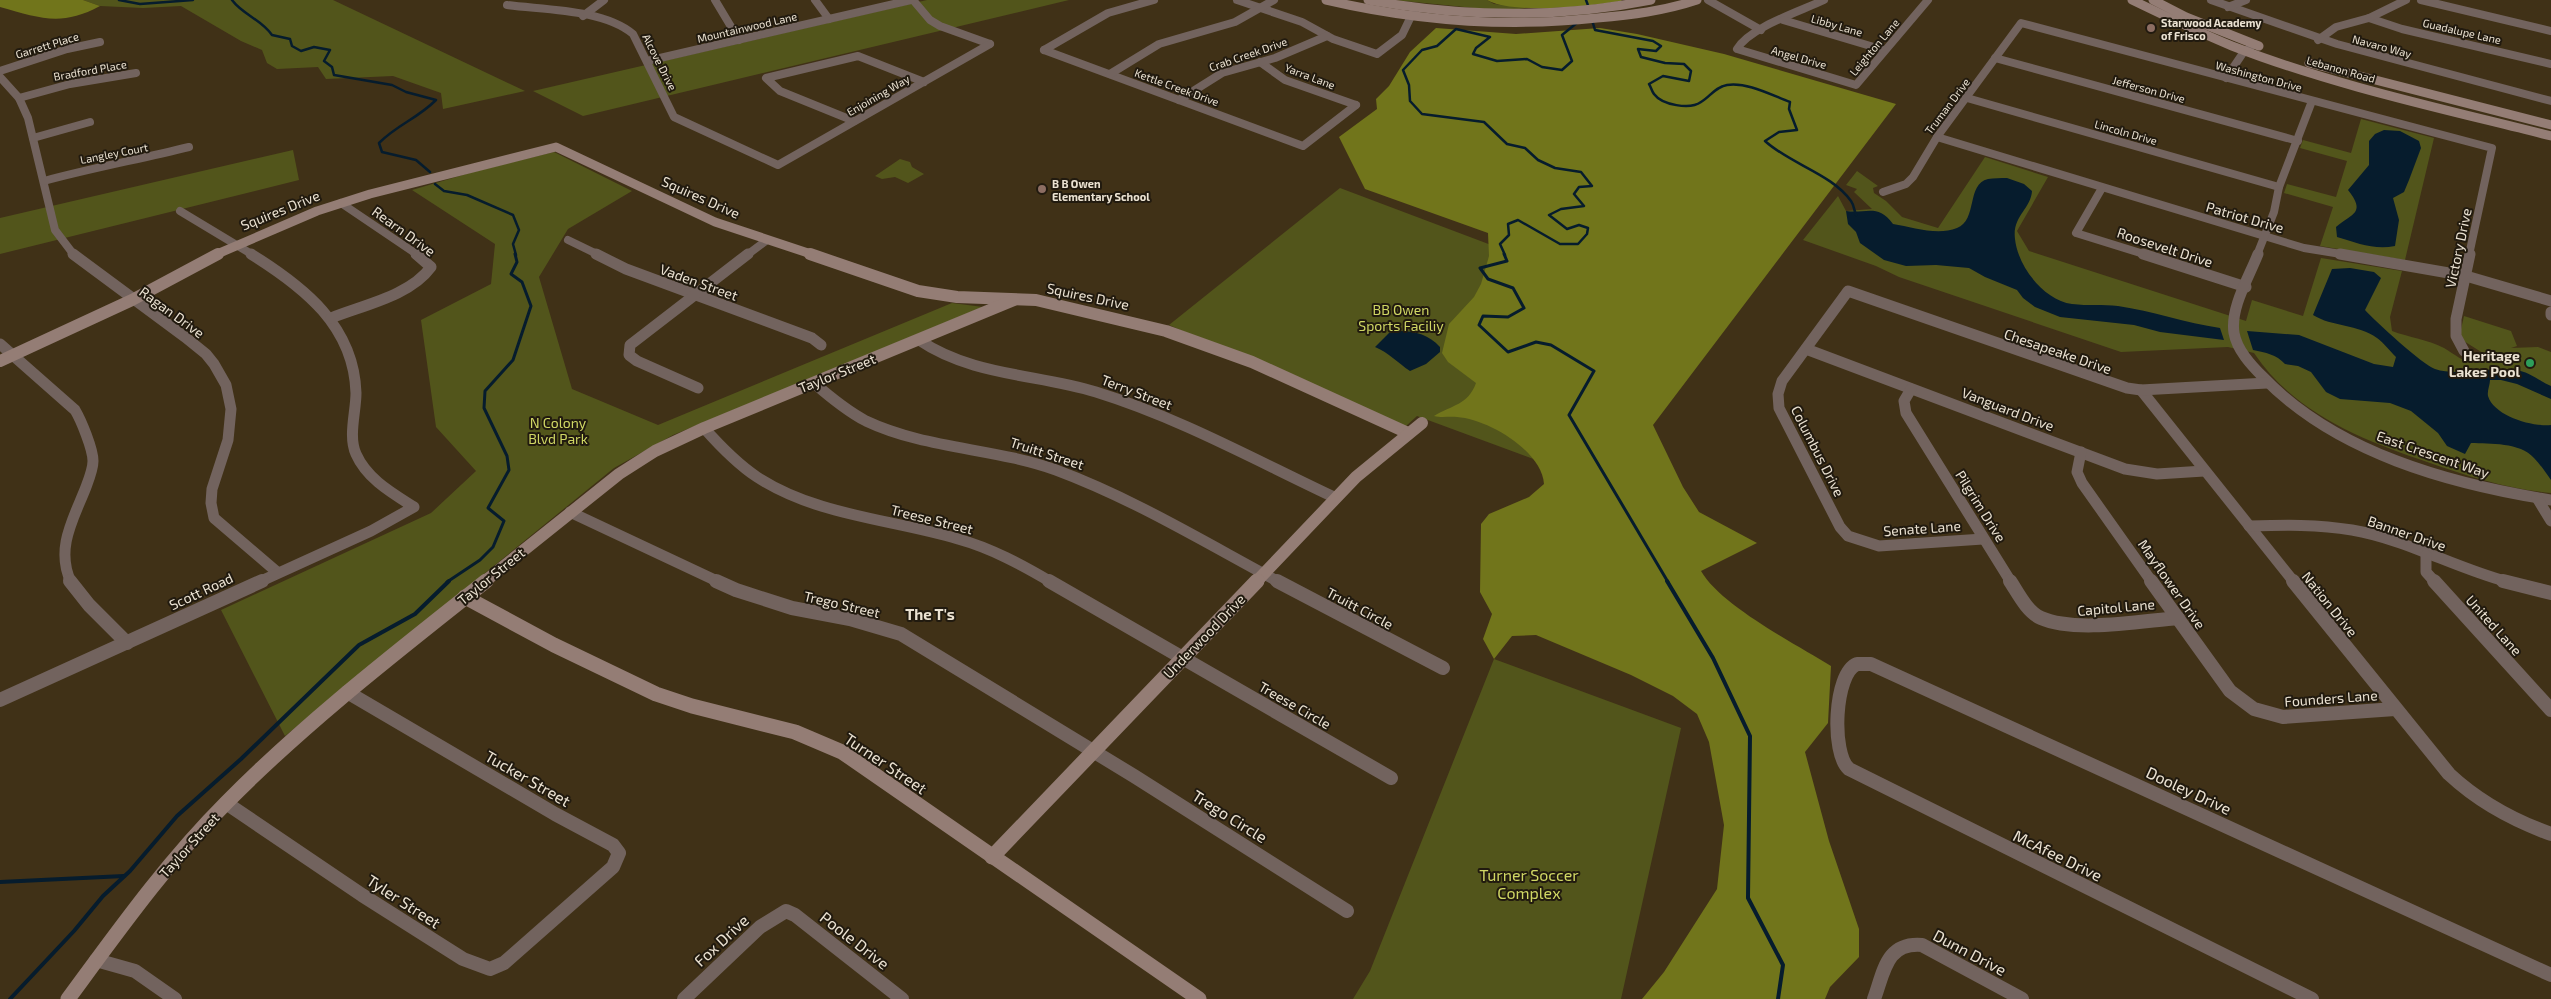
<svg xmlns="http://www.w3.org/2000/svg" width="2551" height="999" font-family="'Exo 2',sans-serif">
<style>
.green{fill:#52551b}
.forest{fill:#71751b}
.water{fill:#061c2d}
.lines{fill:none;stroke-linecap:round;stroke-linejoin:round}
.stream-far2{stroke:#061c2d;stroke-width:2.5}
.stream-far1{stroke:#061c2d;stroke-width:3}
.stream{stroke:#061c2d;stroke-width:4}
.street-far2{stroke:#72635e;stroke-width:8}
.street-far1{stroke:#72635e;stroke-width:11}
.street{stroke:#72635e;stroke-width:14}
.secondary-far2{stroke:#947d75;stroke-width:9}
.secondary-far1{stroke:#947d75;stroke-width:12}
.secondary{stroke:#947d75;stroke-width:15}
.education-dot{fill:#8d6e63;stroke:#211a0f;stroke-width:2}
.leisure-dot{fill:#2e9e5b;stroke:#211a0f;stroke-width:2}
.labels{text-anchor:middle;dominant-baseline:central;stroke-width:4;stroke-linejoin:round;paint-order:stroke}
.far-poi-label{font-size:11px;font-weight:bold;fill:#ebe2d2;stroke:#211a0f;text-anchor:start}
.far-street-label{font-size:11px;fill:#ebe2d2;stroke:#211a0f}
.street-label{font-size:14px;fill:#ebe2d2;stroke:#211a0f}
.park-label{font-size:14px;fill:#d0d764;stroke:#211a0f}
.poi-label{font-size:14px;font-weight:bold;fill:#ebe2d2;stroke:#211a0f;text-anchor:end}
.neighbourhood-label{font-size:15px;font-weight:bold;fill:#ebe2d2;stroke:#211a0f}
.near-street-label{font-size:16px;fill:#ebe2d2;stroke:#211a0f}
.near-park-label{font-size:16px;fill:#d0d764;stroke:#211a0f}
</style>
<rect width="100%" height="100%" fill="#403117"/>
<g class="green">
<polygon points="83,0 333,0 525,91 443,109 441,93 393,76 326,79 318,67 277,69 267,63 262,50 241,41 181,6 143,8 100,6"/>
<polygon points="927,0 1069,0 583,116 533,91"/>
<polygon points="1394,0 1487,0 1494,4 1532,7 1505,11"/>
<polygon points="2361,119 2434,138 2405,260 2320,246 2333,207 2284,193 2287,184 2336,197 2347,161 2300,148 2303,140 2351,153"/>
<polygon points="293,150 299,180 0,254 0,218"/>
<polygon points="554,152 632,191 568,229 539,277 572,389 658,425 952,303 983,307 673,435 614,468 285,736 221,610 431,513 476,471 436,427 421,320 491,284 495,244 412,190 473,172"/>
<path d="M 1985,157 L 2048,177 L 2017,231 L 2029,251 L 2246,321 L 2252,300 L 2303,316 L 2321,258 L 2402,271 L 2390,317 L 2392,331 C 2408,337 2429,340 2444,348 C 2456,355 2468,367 2483,361 L 2486,355 L 2459,338 L 2464,316 L 2511,331 L 2517,346 L 2511,348 L 2538,347 L 2551,352 L 2551,493 C 2508,489 2470,477 2430,463 C 2362,440 2295,414 2254,353 L 2228,347 L 2121,352 L 1899,277 L 1876,266 L 1803,240 L 1838,196 L 1846,211 L 1872,209 L 1854,192 L 1857,189 L 1846,185 L 1857,171 L 1878,186 L 1873,188 L 1874,193 L 1886,201 L 1902,217 L 1938,228 Z"/>
<polygon points="900,159 910,162 912,167 924,174 908,183 895,177 882,179 875,176"/>
<polygon points="1340,188 1706,326 1585,478 1417,416 1405,427 1169,325"/>
<polygon points="1494,659 1681,728 1621,999 1353,999 1370,971"/>
</g>
<g class="forest">
<path d="M 0,0 L 83,0 L 100,6 C 61,27 40,18 0,7 Z"/>
<path d="M 1487,0 L 1621,0 L 1622,1 C 1590,6 1515,15 1487,0 Z"/>
<path d="M 1436,28 L 1516,34 L 1600,28 L 1637,34 L 1724,54 L 1896,104 L 1653,425 L 1683,487 L 1699,512 L 1757,543 L 1701,571 C 1721,606 1796,644 1831,666 L 1828,723 L 1805,752 L 1829,841 L 1859,929 L 1859,957 L 1830,987 L 1825,999 L 1642,999 L 1664,972 L 1717,889 L 1724,825 L 1709,742 L 1697,714 L 1673,696 L 1631,675 L 1536,635 L 1512,636 L 1494,659 L 1483,639 L 1492,614 L 1480,592 L 1481,524 L 1489,514 L 1529,497 L 1544,484 C 1542,451 1488,419 1457,417 C 1449,416 1442,418 1434,416 C 1452,405 1468,405 1476,383 L 1448,362 L 1442,353 L 1449,324 L 1474,297 L 1481,284 L 1489,256 L 1488,233 L 1365,189 L 1339,137 L 1377,109 L 1376,99 L 1389,86 L 1410,52 Z"/>
</g>
<g class="water">
<path d="M 2384,130 L 2400,131 L 2419,141 L 2421,148 L 2409,180 L 2404,192 L 2393,198 L 2399,220 L 2395,246 C 2374,250 2357,243 2337,237 L 2336,227 C 2353,213 2366,213 2348,190 L 2369,165 L 2369,141 L 2375,134 Z"/>
<path d="M 2007,178 L 2024,184 L 2032,191 C 2031,209 2012,216 2015,239 C 2018,267 2044,300 2072,304 C 2088,306 2103,304 2118,306 C 2152,311 2186,323 2220,328 L 2224,340 L 2160,332 L 2134,325 L 2060,317 L 2035,307 L 2023,298 L 2017,290 L 1985,277 L 1969,268 L 1936,265 L 1906,266 L 1884,260 L 1860,243 L 1856,232 L 1848,224 L 1846,211 C 1866,214 1878,203 1893,224 C 1913,227 1937,236 1957,228 C 1978,220 1966,184 1988,179 C 1994,178 2001,178 2007,178 Z"/>
<path d="M 2350,268 L 2374,272 L 2381,278 L 2365,310 C 2375,321 2423,365 2435,369 C 2458,377 2491,366 2516,370 C 2527,371 2540,381 2551,386 L 2551,399 L 2517,384 L 2501,380 L 2490,380 C 2490,385 2487,391 2488,396 C 2494,416 2532,427 2551,425 L 2551,480 C 2546,473 2540,464 2534,458 C 2520,442 2490,444 2471,443 L 2465,454 L 2447,446 L 2438,433 L 2411,411 L 2390,403 L 2340,399 L 2326,392 L 2311,372 L 2298,366 L 2285,364 C 2276,354 2266,353 2253,350 L 2247,331 L 2299,335 L 2374,364 L 2393,367 L 2396,357 C 2390,351 2384,343 2377,338 C 2358,324 2332,327 2313,315 L 2332,269 Z"/>
<path d="M 1400,331 C 1416,331 1429,335 1440,347 L 1440,352 L 1426,364 L 1410,371 C 1398,363 1388,352 1375,347 L 1389,333 Z"/>
</g>
<g class="lines">
<g class="stream-far2">
<polyline points="119,0 140,4 193,0"/>
<path d="M 232,0 C 243,15 261,19 272,35 L 290,39 L 292,46 L 301,51 L 314,47 L 330,50 L 324,61 L 332,67 L 334,75 L 392,85 L 406,92 L 436,100 C 417,119 398,124 379,143 L 382,152 L 416,160 L 430,172"/>
<polyline points="1586,0 1589,8"/>
<path d="M 1592,20 L 1595,30 L 1653,41 L 1661,46 L 1656,51 L 1638,49 L 1641,57 L 1665,63 L 1684,64 L 1691,71 L 1689,81 L 1663,76 L 1649,84 C 1651,87 1652,92 1654,94 C 1662,105 1690,110 1701,102 C 1710,97 1715,87 1727,85 C 1748,82 1771,95 1790,102 L 1789,109 L 1797,130 L 1779,132 L 1765,141 C 1790,164 1832,174 1851,201 C 1854,205 1854,210 1856,215"/>
<polyline points="435,184 444,191 467,195 513,215 519,230 513,244 516,255"/>
<polyline points="1505,255 1500,244 1509,235 1508,224 1518,220 1560,244 1578,244 1587,234 1588,228 1579,225 1567,229 1549,215 1561,209 1584,206 1574,194 1579,187 1592,186 1581,172 1555,168 1538,160 1525,148 1507,144 1484,122 1422,114 1410,101 1409,85 1403,70 1422,50 1437,46 1456,29 1490,37 1476,48 1473,54 1497,61 1527,59 1542,67 1562,70 1572,61 1562,35 1578,22"/>
</g>
<g class="stream-far1">
<polyline points="1504,254 1507,261 1480,268 1488,279 1513,288 1524,308 1508,317 1483,316 1479,325 1508,352 1536,342 1551,345 1594,371 1569,415 1668,582"/>
<polyline points="447,582 480,560 493,547 504,521 488,508 509,470 507,456 484,408 485,391 513,360 531,306 522,282 511,274 517,262 515,254"/>
</g>
<g class="stream">
<polyline points="1667,581 1713,658 1750,736 1748,898 1783,965 1778,999"/>
<polyline points="0,882 124,876"/>
<polyline points="10,999 74,931 103,896 130,871 177,816 241,759 359,645 415,614 449,581"/>
</g>
<g class="street-far2">
<polyline points="715,0 739,40"/>
<polyline points="815,0 829,19"/>
<polyline points="913,0 930,20 940,26 990,44"/>
<polyline points="1237,0 1302,22 1333,39 1377,54 1402,35 1415,8"/>
<polyline points="1708,0 1761,30"/>
<path d="M 1824,0 C 1801,11 1750,27 1737,49 L 1856,85 L 1928,0"/>
<polyline points="2211,0 2337,44 2551,101"/>
<polyline points="2421,0 2551,31"/>
<path d="M 507,5 C 545,10 603,9 633,34 L 674,117 L 778,165 L 990,44"/>
<polyline points="2228,7 2246,0"/>
<polyline points="583,16 604,0"/>
<polyline points="2369,18 2402,29 2551,64"/>
<polyline points="1783,20 1884,50"/>
<polyline points="2318,40 2336,27 2369,18 2406,0"/>
<polyline points="1044,50 1303,146 1356,105"/>
<polyline points="1044,50 1108,13 1154,0"/>
<polyline points="1995,58 2298,141"/>
<polyline points="647,61 911,0"/>
<polyline points="1260,62 1285,80 1356,105"/>
<polyline points="0,71 67,49 100,42"/>
<polyline points="1110,74 1159,44 1235,22 1274,0"/>
<polyline points="0,77 19,98 28,118 55,230 74,255"/>
<polyline points="2226,78 2243,53 2253,45"/>
<polyline points="19,98 70,84 136,73"/>
<polyline points="1967,98 2279,187"/>
<polyline points="1179,100 1222,73 1275,58 1327,36"/>
<polyline points="854,121 780,91 766,78 858,56 924,82"/>
<polyline points="1937,137 2304,248 2347,255"/>
<polyline points="33,138 90,122"/>
<path d="M 44,181 C 92,168 141,159 189,147"/>
<polyline points="2102,188 2076,233 2147,255"/>
<polyline points="1883,192 1906,184 1913,177 1937,137 2021,23 2492,148 2469,255"/>
<polyline points="341,203 418,255"/>
<polyline points="180,211 253,255"/>
<polyline points="568,240 599,255"/>
<polyline points="747,255 767,240"/>
<polyline points="2257,255 2274,212 2279,187 2312,101"/>
</g>
<g class="street-far1">
<polyline points="73,254 185,337 206,354 214,364 226,385 231,409 228,440 212,489 211,503 214,518 277,572"/>
<path d="M 251,254 C 304,287 354,326 356,393 C 356,412 348,436 356,454 C 367,479 392,493 414,507 L 371,531 L 259,582"/>
<polyline points="596,254 626,269 812,338 821,345"/>
<polyline points="2143,254 2246,287"/>
<path d="M 2258,254 C 2249,277 2230,308 2234,333 C 2237,350 2251,365 2263,377 C 2336,453 2450,484 2551,500"/>
<polyline points="2340,254 2466,276 2551,301"/>
<polyline points="2551,312 2551,315"/>
<path d="M 331,318 C 363,305 410,296 431,267 L 416,254"/>
<path d="M 919,340 C 972,376 1037,374 1096,392 C 1180,418 1257,461 1336,498"/>
<path d="M 0,344 L 75,410 C 81,420 93,449 93,461 C 93,469 89,479 86,487 C 74,518 55,548 71,582"/>
<polyline points="1806,349 2125,469 2157,474 2204,471"/>
<polyline points="2464,351 2456,336 2456,319 2470,254"/>
<path d="M 814,383 C 830,397 847,411 866,421 C 925,449 995,448 1056,470 C 1134,499 1206,543 1279,582"/>
<polyline points="698,388 637,361 629,355 630,345 748,254"/>
<polyline points="1911,389 1904,401 1906,413 2011,582"/>
<polyline points="2141,390 2294,582"/>
<path d="M 704,428 C 720,446 736,463 757,477 C 817,516 891,519 958,539 C 991,548 1022,565 1051,582"/>
<polyline points="2081,452 2077,472 2082,483 2152,582"/>
<polyline points="2537,498 2551,521"/>
<polyline points="570,512 719,582"/>
<path d="M 2249,526 C 2284,525 2317,524 2352,530 C 2405,539 2455,568 2508,582"/>
<polyline points="1983,539 1879,546 1848,536 1840,527 1779,408 1778,394 1782,381 1848,291 2127,388 2141,390 2267,383"/>
<polyline points="2426,555 2426,572 2435,582"/>
</g>
<g class="street">
<polyline points="70,581 89,605 127,643"/>
<polyline points="716,581 736,590 792,608 850,619 901,634 1134,776 1347,911"/>
<polyline points="1049,581 1391,778"/>
<polyline points="1277,581 1443,668"/>
<path d="M 2010,581 C 2018,593 2027,612 2041,618 C 2075,633 2141,621 2178,618"/>
<polyline points="2151,581 2230,691 2254,709 2283,717 2395,709"/>
<path d="M 2293,581 L 2449,774 C 2479,802 2512,820 2551,834"/>
<polyline points="2434,581 2551,710"/>
<polyline points="2503,581 2551,593"/>
<polyline points="0,700 262,581"/>
<polyline points="226,803 362,895 463,959 490,969 504,963 613,867 619,853 613,845 555,814 347,692"/>
<polyline points="96,960 135,971 175,999"/>
<polyline points="684,999 760,927 786,911 795,915 902,999"/>
<path d="M 1874,999 C 1884,972 1886,942 1922,945 L 2022,999"/>
<path d="M 2312,999 L 1849,769 C 1831,754 1834,673 1857,664 L 1871,664 L 2551,975"/>
</g>
<g class="secondary-far2">
<path d="M 1326,0 C 1416,21 1505,28 1597,18 C 1631,15 1664,11 1697,0"/>
<path d="M 1368,0 C 1463,17 1556,19 1651,0"/>
<path d="M 2132,0 C 2165,16 2198,32 2232,46 C 2335,86 2444,109 2551,136"/>
<polyline points="2153,0 2186,17 2259,46"/>
<polyline points="2309,63 2551,125"/>
<polyline points="215,255 317,211 370,194 556,147 715,222 814,255"/>
</g>
<g class="secondary-far1">
<polyline points="810,254 918,291 957,297 1036,300 1166,331 1252,362 1408,433"/>
<polyline points="0,361 132,300 218,254"/>
<polyline points="484,582 619,474 655,451 704,428 1014,300"/>
<polyline points="1256,582 1356,477 1422,423"/>
</g>
<g class="secondary">
<polyline points="465,597 554,645 656,694 692,706 795,732 842,752 1199,999"/>
<polyline points="992,857 1257,581"/>
<path d="M 68,999 C 118,931 167,862 227,802 C 307,721 398,651 486,581"/>
</g>
</g>
<g class="education-dot">
<circle cx="2151" cy="28" r="5"/>
<circle cx="1042" cy="189" r="5"/>
</g>
<circle class="leisure-dot" cx="2530" cy="363" r="5"/>
<g class="labels">
<g class="far-poi-label">
<text x="2161" y="22">Starwood Academy<tspan x="2161" dy="13">of Frisco</tspan></text>
<text x="1052" y="183">B B Owen<tspan x="1052" dy="13">Elementary School</tspan></text>
</g>
<g class="far-street-label">
<text transform="translate(1837 25) rotate(16)">Libby Lane</text>
<text transform="translate(747 27) rotate(-13)">Mountainwood Lane</text>
<text transform="translate(2462 31) rotate(13)">Guadalupe Lane</text>
<text transform="translate(47 45) rotate(-17)">Garrett Place</text>
<text transform="translate(2382 46) rotate(15)">Navaro Way</text>
<text transform="translate(1874 47) rotate(-50)">Leighton Lane</text>
<text transform="translate(1248 54) rotate(-19)">Crab Creek Drive</text>
<text transform="translate(1799 57) rotate(16)">Angel Drive</text>
<text transform="translate(660 62) rotate(63)">Alcove Drive</text>
<text transform="translate(2341 69) rotate(16)">Lebanon Road</text>
<text transform="translate(90 70) rotate(-10)">Bradford Place</text>
<text transform="translate(1310 76) rotate(21)">Yarra Lane</text>
<text transform="translate(2259 76) rotate(15)">Washington Drive</text>
<text transform="translate(1177 87) rotate(20)">Kettle Creek Drive</text>
<text transform="translate(2149 89) rotate(15)">Jefferson Drive</text>
<text transform="translate(878 95) rotate(-30)">Enjoining Way</text>
<text transform="translate(1947 106) rotate(-53)">Truman Drive</text>
<text transform="translate(2126 132) rotate(16)">Lincoln Drive</text>
<text transform="translate(114 153) rotate(-11)">Langley Court</text>
</g>
<g class="street-label">
<text transform="translate(701 197) rotate(24)">Squires Drive</text>
<text transform="translate(280 210) rotate(-22)">Squires Drive</text>
<text transform="translate(2245 217) rotate(16)">Patriot Drive</text>
<text transform="translate(404 231) rotate(36)">Rearn Drive</text>
<text transform="translate(2165 247) rotate(18)">Roosevelt Drive</text>
<text transform="translate(2458 248) rotate(-78)">Victory Drive</text>
<text transform="translate(699 282) rotate(20)">Vaden Street</text>
<text transform="translate(1088 296) rotate(12)">Squires Drive</text>
<text transform="translate(172 312) rotate(36)">Ragan Drive</text>
<text transform="translate(2058 351) rotate(19)">Chesapeake Drive</text>
<text transform="translate(837 373) rotate(-22)">Taylor Street</text>
<text transform="translate(1137 392) rotate(21)">Terry Street</text>
<text transform="translate(2008 409) rotate(21)">Vanguard Drive</text>
<text transform="translate(1818 451) rotate(63)">Columbus Drive</text>
<text transform="translate(1047 453) rotate(18)">Truitt Street</text>
<text transform="translate(2433 454) rotate(19)">East Crescent Way</text>
<text transform="translate(1981 506) rotate(58)">Pilgrim Drive</text>
<text transform="translate(932 519) rotate(14)">Treese Street</text>
<text transform="translate(1922 528) rotate(-4)">Senate Lane</text>
<text transform="translate(2407 533) rotate(19)">Banner Drive</text>
<text transform="translate(491 576) rotate(-39)">Taylor Street</text>
<text transform="translate(2172 584) rotate(55)">Mayflower Drive</text>
<text transform="translate(201 591) rotate(-25)">Scott Road</text>
<text transform="translate(842 604) rotate(13)">Trego Street</text>
<text transform="translate(2330 604) rotate(51)">Nation Drive</text>
<text transform="translate(2116 607) rotate(-5)">Capitol Lane</text>
<text transform="translate(1360 608) rotate(28)">Truitt Circle</text>
<text transform="translate(2494 625) rotate(48)">United Lane</text>
<text transform="translate(1204 636) rotate(-46)">Underwood Drive</text>
<text transform="translate(2331 698) rotate(-4)">Founders Lane</text>
<text transform="translate(1295 705) rotate(30)">Treese Circle</text>
<text transform="translate(189 845) rotate(-48)">Taylor Street</text>
</g>
<g class="park-label">
<text x="1401" y="309">BB Owen<tspan x="1401" dy="16">Sports Faciliy</tspan></text>
<text x="558" y="422">N Colony<tspan x="558" dy="16">Blvd Park</tspan></text>
</g>
<g class="poi-label">
<text x="2520" y="355">Heritage<tspan x="2520" dy="16">Lakes Pool</tspan></text>
</g>
<g class="neighbourhood-label">
<text x="930" y="614">The T's</text>
</g>
<g class="near-street-label">
<text transform="translate(886 763) rotate(34)">Turner Street</text>
<text transform="translate(528 778) rotate(30)">Tucker Street</text>
<text transform="translate(2189 790) rotate(25)">Dooley Drive</text>
<text transform="translate(1230 816) rotate(32)">Trego Circle</text>
<text transform="translate(2058 855) rotate(26)">McAfee Drive</text>
<text transform="translate(404 901) rotate(33)">Tyler Street</text>
<text transform="translate(721 940) rotate(-43)">Fox Drive</text>
<text transform="translate(855 940) rotate(38)">Poole Drive</text>
<text transform="translate(1970 952) rotate(28)">Dunn Drive</text>
</g>
<g class="near-park-label">
<text x="1529" y="874">Turner Soccer<tspan x="1529" dy="18">Complex</tspan></text>
</g>
</g>
</svg>
